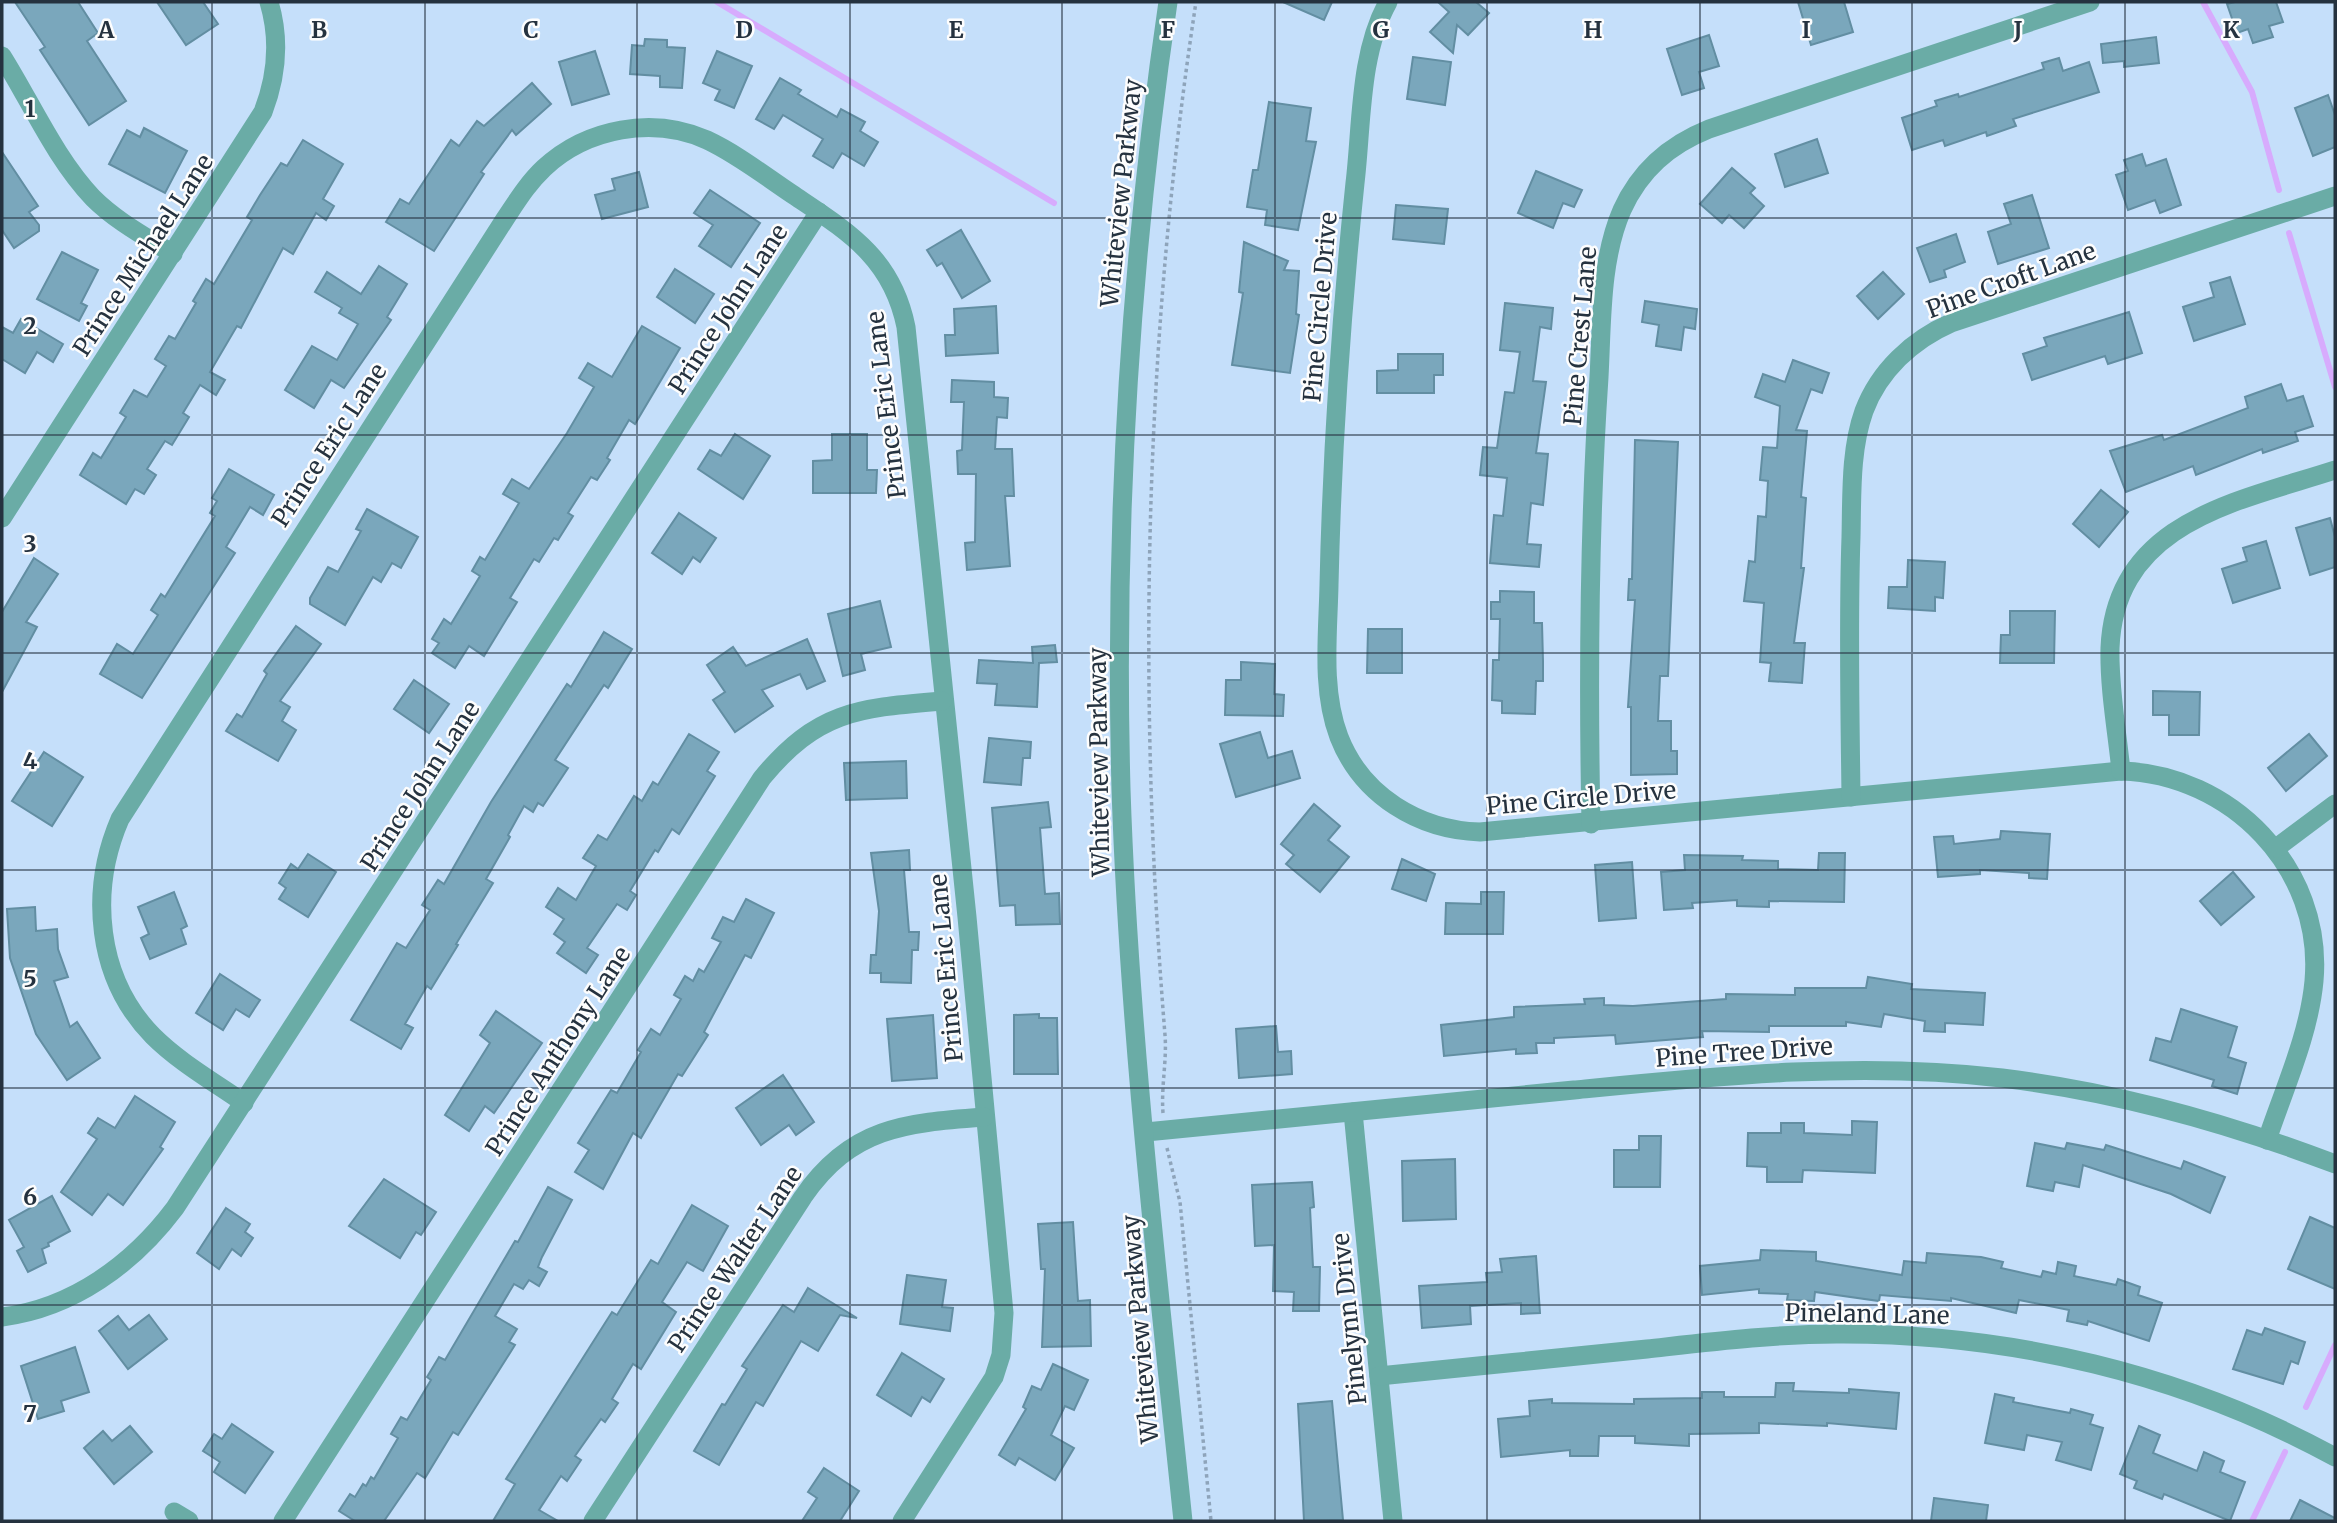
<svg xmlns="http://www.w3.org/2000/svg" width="2337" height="1523" font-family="Merriweather,serif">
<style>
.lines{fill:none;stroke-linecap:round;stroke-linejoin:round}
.stream{stroke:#d7abfd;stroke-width:6}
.building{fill:#7aa7bc;stroke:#628ea2;stroke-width:2}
.path{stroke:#8ea4ba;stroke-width:3.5;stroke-dasharray:3.5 3.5;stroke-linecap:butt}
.minor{stroke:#6aaca6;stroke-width:19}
.tertiary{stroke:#6aaca6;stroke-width:19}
.grid{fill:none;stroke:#25323f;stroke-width:2;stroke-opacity:0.55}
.labels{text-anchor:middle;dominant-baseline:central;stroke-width:5;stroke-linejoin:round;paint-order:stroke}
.street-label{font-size:24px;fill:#25323f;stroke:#fdfdfd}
.grid-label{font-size:23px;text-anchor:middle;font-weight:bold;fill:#25323f;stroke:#fdfdfd;stroke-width:5;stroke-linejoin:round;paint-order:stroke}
</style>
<rect width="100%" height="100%" fill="#c5dffa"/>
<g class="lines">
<g class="stream">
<polyline points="717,2 1054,203"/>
<polyline points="2203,2 2252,92 2279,190"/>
<polyline points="2289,233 2335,387"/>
<polyline points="2306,1407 2335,1345"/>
<polyline points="2252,1521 2285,1452"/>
</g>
</g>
<g class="building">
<polygon points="15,2 78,2 98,33 87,41 126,101 89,125 40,50 45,47"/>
<polygon points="157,2 203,2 218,24 186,45"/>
<polygon points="1283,2 1332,2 1324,20"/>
<polygon points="1438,2 1476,2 1489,13 1468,35 1457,25 1453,53 1430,32 1449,12"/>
<polygon points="1798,2 1844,2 1853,32 1811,45"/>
<polygon points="2235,2 2276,2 2283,22 2269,26 2273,37 2253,43 2248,29 2237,33 2227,4"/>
<polygon points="1709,35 1719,66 1699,72 1704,88 1682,95 1667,49"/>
<polygon points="2156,37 2159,63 2124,67 2124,61 2103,63 2101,44"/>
<polygon points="645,39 667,40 667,47 685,48 682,88 660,87 660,76 630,74 632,45 644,46"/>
<polygon points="595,51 609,94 572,105 559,62"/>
<polygon points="717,51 752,66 734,108 715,100 720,90 703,83"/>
<polygon points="1413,57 1451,62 1445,105 1407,99"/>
<polygon points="2059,58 2063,71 2089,62 2099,92 2013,119 2016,126 1987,136 1986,132 1945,146 1943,140 1912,150 1902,118 1937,106 1935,101 1958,94 1959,97 2044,69 2042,63"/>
<polygon points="780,78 801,90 798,94 837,117 841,109 865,122 860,131 878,142 864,166 842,153 833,168 813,156 823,139 783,115 774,129 756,119"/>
<polygon points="532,83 551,104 516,135 512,130 481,172 484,174 434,251 386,222 400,199 409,204 451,140 459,146 477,121 484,126"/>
<polygon points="2328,95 2335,115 2335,147 2313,156 2295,108"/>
<polygon points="1269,102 1311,108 1306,141 1316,142 1298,230 1265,225 1267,210 1247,207 1253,170 1258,170"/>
<polygon points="144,128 187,151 165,193 109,164 127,130 140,137"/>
<polygon points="1817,139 1828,173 1785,187 1775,154"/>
<polygon points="303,140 343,164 323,199 334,206 326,220 316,213 293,254 283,248 241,328 237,326 210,372 225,380 216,395 200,385 183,413 189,417 172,445 165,441 147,469 156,475 144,494 135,489 126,504 80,475 93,453 101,458 126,417 120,413 134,390 147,397 166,366 155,359 169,336 175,339 196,303 193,301 206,279 214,284 252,220 247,217 260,195 281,163 287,166"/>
<polygon points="2,152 38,206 29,212 39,225 39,231 14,248 2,230"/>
<polygon points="2142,154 2146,166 2166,159 2181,205 2160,213 2155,200 2128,210 2116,175 2128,171 2124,160"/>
<polygon points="1732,168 1755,188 1750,193 1764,206 1744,228 1729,215 1722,223 1700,204"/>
<polygon points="1536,171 1582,190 1574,207 1563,203 1553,228 1518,213"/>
<polygon points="639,172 648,207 602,219 595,195 615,190 612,179"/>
<polygon points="710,190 760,223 731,267 699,246 713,225 694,213"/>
<polygon points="2032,195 2049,248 1998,264 1988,232 2011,224 2004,204"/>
<polygon points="1396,205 1448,209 1444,244 1393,239"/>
<polygon points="961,230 990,281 962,298 942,263 937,266 927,250"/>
<polygon points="1956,234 1965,262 1944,270 1946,277 1930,282 1917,248"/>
<polygon points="1244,242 1288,261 1284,270 1299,271 1296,314 1299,315 1290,373 1232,365 1243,293 1239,292"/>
<polygon points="62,252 98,270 81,303 87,306 79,321 37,299"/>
<polygon points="379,266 407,284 387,317 391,320 344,388 331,380 314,408 285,390 312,346 337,360 358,324 339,313 342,308 315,292 327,272 361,294"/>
<polygon points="675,269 714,294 695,323 657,297"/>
<polygon points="1883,272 1904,294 1878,319 1857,296"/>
<polygon points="2230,277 2245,324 2194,341 2183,307 2214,297 2210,283"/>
<polygon points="1645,301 1697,309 1695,329 1684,327 1681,350 1656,346 1659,325 1642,322"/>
<polygon points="1505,303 1553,308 1551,329 1540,327 1533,381 1546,382 1536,453 1548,454 1543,505 1531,503 1527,544 1541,545 1539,567 1490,563 1494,515 1503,516 1507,478 1480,475 1483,447 1497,448 1505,392 1514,393 1520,352 1500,350"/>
<polygon points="996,306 998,353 946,356 945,335 955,335 954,309"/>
<polygon points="2129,312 2142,353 2108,364 2105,356 2032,380 2023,354 2047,346 2044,338"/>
<polygon points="21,319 63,344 53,362 37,352 25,373 2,359 2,327 13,333"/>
<polygon points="642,326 680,348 635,424 629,420 607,458 610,460 597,480 591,477 568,513 573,516 558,540 554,538 539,562 534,559 510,598 517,602 484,656 469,646 455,668 432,653 439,643 432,639 444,619 451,624 480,576 472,571 480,557 485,560 519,503 503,494 512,479 529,489 567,433 594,387 579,378 588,363 612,377"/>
<polygon points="1398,354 1443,354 1443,375 1434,375 1434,393 1377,393 1377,371 1398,370"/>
<polygon points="1793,360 1829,373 1822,393 1811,389 1796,430 1807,431 1801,497 1806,498 1801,568 1804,568 1794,643 1805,643 1802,683 1769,681 1771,663 1760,662 1764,603 1744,601 1749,561 1755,562 1758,516 1766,517 1768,481 1760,480 1763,447 1777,448 1780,406 1755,397 1763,374 1785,382"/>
<polygon points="952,380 994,382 994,397 1008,398 1007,418 997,417 995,449 1012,449 1014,496 1005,496 1010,566 967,570 965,543 975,542 976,474 958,474 957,451 962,450 964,402 951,402"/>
<polygon points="2281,384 2287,401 2303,396 2313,426 2295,432 2298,441 2263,453 2262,449 2196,475 2193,466 2126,492 2110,451 2162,435 2164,440 2248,408 2245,397"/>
<polygon points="735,434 770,456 743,499 698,469 710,450 721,456"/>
<polygon points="832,434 867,434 867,470 877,470 876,493 813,493 813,461 832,460"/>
<polygon points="1635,440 1678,442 1668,676 1660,676 1658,721 1671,721 1671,751 1677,751 1677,774 1631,775 1631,707 1628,707 1635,600 1628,600 1629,579 1632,579"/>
<polygon points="229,469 274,495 263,515 250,507 226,547 235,553 142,698 100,674 117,644 133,654 158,615 151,610 161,594 165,597 215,516 210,513 217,501 212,498"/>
<polygon points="2101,490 2128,512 2099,547 2073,524"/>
<polygon points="367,509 418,537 401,568 392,563 381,582 373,577 345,625 310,604 310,598 328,567 338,572 361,531 356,529"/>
<polygon points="679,513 716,538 700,562 693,557 682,574 652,553"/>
<polygon points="2330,518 2335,537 2335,567 2310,575 2296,528"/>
<polygon points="2266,541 2280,588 2233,603 2222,569 2247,561 2243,548"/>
<polygon points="34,558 58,574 26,622 37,627 2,692 2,612"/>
<polygon points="1908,560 1945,562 1943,598 1935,597 1935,611 1888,608 1889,587 1907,587"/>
<polygon points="1500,591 1534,592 1534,623 1542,623 1543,661 1543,681 1536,681 1535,714 1502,713 1502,701 1492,700 1493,660 1499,660 1500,619 1491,619 1491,602 1500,602"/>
<polygon points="880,601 891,647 861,654 865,670 843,676 828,614"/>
<polygon points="2010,611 2055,611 2054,663 2000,663 2001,635 2010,635"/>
<polygon points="296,626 321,644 280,701 290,707 282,721 296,730 278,761 226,731 237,714 242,717 267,674 264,671"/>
<polygon points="1368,629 1402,629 1402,673 1367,673"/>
<polygon points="604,632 632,649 608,688 604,685 555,760 568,768 543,806 538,803 533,812 524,806 508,835 510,837 486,879 493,883 456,944 458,945 431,989 427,986 405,1024 413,1028 401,1049 351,1020 397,943 406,948 430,910 422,905 438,880 444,884 491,802 567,684 571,687"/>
<polygon points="807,639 825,681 807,689 800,674 762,690 773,706 735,732 713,700 725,692 707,665 733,647 746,666"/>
<polygon points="1055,645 1057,662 1039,663 1037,707 995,705 997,684 977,683 979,660 1033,663 1032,647"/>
<polygon points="1241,662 1275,664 1274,694 1284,695 1283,716 1225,715 1226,680 1241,680"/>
<polygon points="414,680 449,704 429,733 394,709"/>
<polygon points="2153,691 2200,692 2199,735 2169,735 2169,715 2153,715"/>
<polygon points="1260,732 1268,758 1292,751 1300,778 1236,797 1220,744"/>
<polygon points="689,734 719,752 707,771 715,776 679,834 672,829 658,852 655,850 630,891 636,895 627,910 617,904 587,948 598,955 586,973 557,953 565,942 554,934 564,919 546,907 558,888 576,900 596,866 583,858 598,835 607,840 634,796 642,801 653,782 658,785"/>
<polygon points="2309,734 2327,756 2286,791 2268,768"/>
<polygon points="989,738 1031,742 1030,758 1023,758 1021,785 984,782"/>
<polygon points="44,752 83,777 52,826 12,801"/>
<polygon points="906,761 907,798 846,800 844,763"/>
<polygon points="1048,802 1051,827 1040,828 1045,894 1059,893 1060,924 1016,925 1015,905 1000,906 992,808"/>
<polygon points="1314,804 1340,826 1328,840 1349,857 1320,892 1286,864 1294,855 1281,844"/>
<polygon points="2001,831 2050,834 2047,879 2029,878 2029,873 1980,870 1980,874 1938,877 1934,837 1953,836 1954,844 2000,839"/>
<polygon points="909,850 910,870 904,870 909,932 919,932 918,950 912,950 911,983 881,982 881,973 870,973 871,955 876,955 879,911 871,853"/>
<polygon points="1819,853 1845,853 1844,902 1769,901 1769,907 1737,906 1737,900 1692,903 1693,908 1664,910 1661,872 1685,870 1684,855 1743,856 1742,860 1778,861 1778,869 1818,870"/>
<polygon points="308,854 336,872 308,917 279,899 286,888 279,883 291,864 298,869"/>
<polygon points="1402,859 1435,874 1426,901 1392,889"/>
<polygon points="1632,862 1636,918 1599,921 1595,865"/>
<polygon points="2233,872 2254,897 2221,925 2200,901"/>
<polygon points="174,892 187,926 181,929 186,944 150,959 141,938 149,934 138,907"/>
<polygon points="1481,892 1504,892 1503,934 1445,934 1446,903 1481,904"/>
<polygon points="746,899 774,913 751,958 745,955 704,1032 708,1035 682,1076 678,1074 641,1138 633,1133 603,1189 575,1172 589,1150 578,1143 611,1090 617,1093 641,1052 638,1050 651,1029 660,1035 681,999 674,995 685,976 693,981 699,969 704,972 721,942 712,938 723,917 734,922"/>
<polygon points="35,907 36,931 57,929 58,949 68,977 54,981 70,1027 77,1022 100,1058 67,1080 36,1034 10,958 7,909"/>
<polygon points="220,974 260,1000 249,1017 236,1009 223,1030 196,1013"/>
<polygon points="1868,977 1912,984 1911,989 1985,993 1983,1025 1945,1023 1945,1032 1924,1031 1925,1021 1884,1014 1881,1027 1846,1022 1846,1026 1769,1026 1769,1032 1702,1031 1703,1037 1616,1044 1615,1035 1554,1038 1554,1043 1536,1043 1537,1053 1516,1054 1516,1049 1444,1056 1441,1025 1514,1017 1514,1007 1585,1004 1584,999 1604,998 1604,1005 1633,1006 1726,999 1726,994 1795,995 1795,988 1866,988"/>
<polygon points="2181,1009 2237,1027 2228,1057 2246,1063 2237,1094 2212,1086 2214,1080 2150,1060 2156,1038 2171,1042"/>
<polygon points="496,1011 542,1043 494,1113 485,1106 469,1131 445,1115 490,1043 480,1035"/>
<polygon points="1039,1014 1039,1018 1057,1018 1058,1074 1014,1074 1014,1015"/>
<polygon points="933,1015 937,1078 892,1081 887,1019"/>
<polygon points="1276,1026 1278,1052 1291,1051 1292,1074 1239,1078 1236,1029"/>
<polygon points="783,1075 814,1122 796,1135 789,1125 761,1145 736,1108"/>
<polygon points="135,1096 175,1122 160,1147 163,1149 123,1205 108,1194 92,1215 61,1192 97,1139 88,1133 98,1118 115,1128"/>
<polygon points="1852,1121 1877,1122 1875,1173 1803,1170 1802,1182 1767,1182 1767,1167 1747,1166 1748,1133 1781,1133 1781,1123 1804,1123 1804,1133 1852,1135"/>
<polygon points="1639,1136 1661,1136 1660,1187 1614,1187 1614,1150 1639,1150"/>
<polygon points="2035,1143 2065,1149 2067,1143 2104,1150 2106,1145 2181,1169 2184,1161 2225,1177 2210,1213 2171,1194 2083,1165 2079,1187 2055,1182 2053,1191 2027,1186"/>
<polygon points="1455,1159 1456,1219 1403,1221 1402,1161"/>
<polygon points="384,1179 436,1212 421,1235 416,1232 400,1258 349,1226"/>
<polygon points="1312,1182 1314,1207 1310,1208 1313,1267 1320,1267 1319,1311 1293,1311 1294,1292 1273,1291 1274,1245 1255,1246 1252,1185"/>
<polygon points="548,1187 572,1200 542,1257 538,1267 547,1272 539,1286 529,1280 523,1289 514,1284 495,1316 517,1329 509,1342 515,1345 458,1435 453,1432 425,1478 417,1473 384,1521 355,1521 339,1511 350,1494 355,1497 363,1484 366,1486 371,1477 374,1479 398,1438 391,1434 401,1417 407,1420 431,1380 427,1377 439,1357 445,1360 515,1241 518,1242"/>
<polygon points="52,1196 70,1231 48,1243 49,1246 42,1249 46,1263 28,1272 17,1251 24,1247 9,1220"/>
<polygon points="692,1205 728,1226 703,1271 687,1262 662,1302 676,1312 641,1369 633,1364 612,1399 618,1403 605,1422 601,1419 575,1456 581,1460 567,1481 561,1476 539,1510 558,1521 493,1521 515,1484 506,1479 612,1312 617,1315 651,1260 658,1264"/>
<polygon points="226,1208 250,1224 245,1232 253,1238 241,1256 232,1249 219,1269 197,1253"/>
<polygon points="2310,1217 2335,1228 2335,1289 2288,1269"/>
<polygon points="1073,1222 1078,1301 1090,1300 1091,1346 1042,1347 1045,1269 1041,1269 1038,1224"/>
<polygon points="1761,1250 1816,1252 1816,1261 1902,1275 1904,1261 1926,1263 1927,1253 1981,1257 2003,1262 2001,1268 2041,1277 2043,1271 2056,1274 2058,1262 2076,1266 2074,1276 2116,1285 2118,1279 2140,1287 2138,1295 2162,1303 2149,1341 2088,1321 2087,1325 2067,1321 2069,1310 2019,1300 2016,1313 1951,1298 1951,1301 1880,1295 1879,1301 1815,1292 1814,1301 1787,1300 1788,1294 1759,1293 1759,1289 1702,1295 1700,1266 1760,1260"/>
<polygon points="1536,1256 1540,1313 1521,1314 1521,1303 1470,1306 1471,1324 1422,1328 1419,1286 1487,1282 1486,1273 1502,1272 1500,1259"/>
<polygon points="907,1275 946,1280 942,1307 953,1308 950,1331 900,1324"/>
<polygon points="808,1288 857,1318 840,1315 818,1351 801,1341 763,1406 756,1402 719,1465 694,1451 722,1404 725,1405 747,1369 742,1366 783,1305 794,1312"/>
<polygon points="149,1315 167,1339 128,1369 99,1331 118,1316 129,1330"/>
<polygon points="2265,1328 2305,1342 2298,1364 2291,1361 2283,1384 2233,1369 2247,1330 2262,1335"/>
<polygon points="75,1347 89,1392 61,1401 64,1411 38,1419 21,1366"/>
<polygon points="902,1353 944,1379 930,1402 922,1397 911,1416 877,1395"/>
<polygon points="1053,1364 1088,1380 1074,1410 1065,1406 1051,1435 1074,1448 1055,1480 1019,1458 1015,1465 999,1455 1026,1409 1023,1407 1032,1386 1041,1390"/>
<polygon points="1776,1383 1794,1383 1793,1391 1849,1393 1849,1389 1899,1393 1896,1429 1827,1423 1827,1426 1759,1423 1759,1433 1689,1434 1689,1446 1635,1443 1635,1436 1599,1436 1598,1456 1570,1456 1570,1450 1501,1457 1498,1419 1530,1416 1529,1401 1552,1399 1552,1403 1634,1404 1634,1399 1702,1398 1702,1392 1724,1392 1724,1397 1775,1397"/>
<polygon points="1995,1394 2014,1398 2013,1402 2070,1413 2071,1409 2093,1415 2090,1424 2103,1428 2091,1470 2056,1460 2062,1442 2027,1435 2024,1450 1985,1443"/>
<polygon points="1332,1401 1343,1520 1304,1521 1298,1404"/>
<polygon points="232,1424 273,1452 245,1493 214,1472 220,1462 203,1451 214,1434 222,1439"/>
<polygon points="130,1426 152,1452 114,1484 84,1448 103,1431 112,1441"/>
<polygon points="2139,1426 2160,1435 2153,1453 2197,1471 2204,1452 2224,1461 2220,1472 2245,1482 2230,1521 2164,1494 2162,1499 2134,1488 2137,1481 2120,1474"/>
<polygon points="824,1468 859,1491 840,1521 802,1521 817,1498 808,1492"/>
<polygon points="1934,1498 1988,1505 1986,1521 1931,1521"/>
<polygon points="2300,1500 2335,1518 2335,1521 2290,1521"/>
</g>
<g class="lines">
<g class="path">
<path d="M 1163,1113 C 1161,1086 1167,1061 1165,1035 C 1137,691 1144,343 1196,2"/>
<polyline points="1167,1148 1180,1202 1211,1521"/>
</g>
<g class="minor">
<path d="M 1388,2 C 1359,54 1362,125 1355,183 C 1341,317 1332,451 1329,585 C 1328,634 1321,690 1339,737 C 1362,796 1419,830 1480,832 L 2121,771 C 2230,774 2324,868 2314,981 C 2309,1035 2284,1089 2267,1140"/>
<path d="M 2,56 C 31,102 55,158 93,198 C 116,221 146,237 173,254"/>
<path d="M 2,518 L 263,112 C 277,76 280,39 269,2"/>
<path d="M 2121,771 C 2117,731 2109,688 2110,648 C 2115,521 2240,501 2335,470"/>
<path d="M 1851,797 C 1850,711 1848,624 1851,537 C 1852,497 1850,450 1864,411 C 1879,371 1912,340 1951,323 L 2335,196"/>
<path d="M 1591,824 C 1588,675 1589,526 1599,377 C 1602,323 1600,260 1622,210 C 1640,170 1669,145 1709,129 L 2090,2"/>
<polyline points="2276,848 2335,804"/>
<path d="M 244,1103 C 214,1082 179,1062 153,1036 C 96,978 89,891 120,819 L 505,219 C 517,201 528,183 544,168 C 587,128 653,116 707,140 C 737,154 765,176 792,194 C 847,231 892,257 906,327 L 967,917 L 1004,1313 L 1001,1355 L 994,1377 L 902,1521"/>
<polyline points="1353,1112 1393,1521"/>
<path d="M 1146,1132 C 1288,1118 1431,1104 1574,1090 C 1716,1076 1859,1061 2002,1078 C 2117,1092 2228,1123 2335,1164"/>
<path d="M 2,1317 C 73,1308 133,1264 175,1208 L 819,212"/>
<path d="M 1379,1376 C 1468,1367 1558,1358 1647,1349 C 1710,1342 1774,1334 1837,1334 C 2010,1333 2184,1374 2335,1457"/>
<polyline points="174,1512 189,1521"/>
<path d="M 283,1521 L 762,778 C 818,710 859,708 942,701"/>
<path d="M 593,1521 L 803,1197 C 851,1127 905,1123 984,1117"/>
</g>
<path class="tertiary" d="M 1168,2 C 1130,261 1114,527 1121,789 C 1129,1033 1158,1278 1183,1521"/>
</g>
<path class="grid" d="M 212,2 L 212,1521M 425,2 L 425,1521M 637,2 L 637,1521M 850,2 L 850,1521M 1062,2 L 1062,1521M 1275,2 L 1275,1521M 1487,2 L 1487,1521M 1700,2 L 1700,1521M 1912,2 L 1912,1521M 2125,2 L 2125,1521M 2,218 L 2335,218M 2,435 L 2335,435M 2,653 L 2335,653M 2,870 L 2335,870M 2,1088 L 2335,1088M 2,1305 L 2335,1305"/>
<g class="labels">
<g class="street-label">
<text transform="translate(1121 193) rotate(-84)">Whiteview Parkway</text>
<text transform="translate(143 255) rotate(-57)">Prince Michael Lane</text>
<text transform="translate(2011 280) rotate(-20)">Pine Croft Lane</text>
<text transform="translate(1320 307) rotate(-85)">Pine Circle Drive</text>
<text transform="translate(728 309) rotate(-57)">Prince John Lane</text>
<text transform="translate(1580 336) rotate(-85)">Pine Crest Lane</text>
<text transform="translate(886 405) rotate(-97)">Prince Eric Lane</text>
<text transform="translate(329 445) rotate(-57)">Prince Eric Lane</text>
<text transform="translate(1099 762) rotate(-91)">Whiteview Parkway</text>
<text transform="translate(420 786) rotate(-57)">Prince John Lane</text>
<text transform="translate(1581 798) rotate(-5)">Pine Circle Drive</text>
<text transform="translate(946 968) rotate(-95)">Prince Eric Lane</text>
<text transform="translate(558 1051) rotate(-57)">Prince Anthony Lane</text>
<text transform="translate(1744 1052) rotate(-4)">Pine Tree Drive</text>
<text transform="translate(735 1259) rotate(-56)">Prince Walter Lane</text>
<text transform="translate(1867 1314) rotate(1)">Pineland Lane</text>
<text transform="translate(1349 1319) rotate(-96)">Pinelynn Drive</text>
<text transform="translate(1140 1329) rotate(-95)">Whiteview Parkway</text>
</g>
</g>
<g class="grid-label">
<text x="106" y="38">A</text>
<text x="319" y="38">B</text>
<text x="531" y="38">C</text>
<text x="744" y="38">D</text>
<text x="956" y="38">E</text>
<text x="1168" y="38">F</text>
<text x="1381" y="38">G</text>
<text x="1593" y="38">H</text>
<text x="1806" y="38">I</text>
<text x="2018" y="38">J</text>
<text x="2231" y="38">K</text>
<text x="30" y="117">1</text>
<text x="30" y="334">2</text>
<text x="30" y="552">3</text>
<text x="30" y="769">4</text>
<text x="30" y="987">5</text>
<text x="30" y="1205">6</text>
<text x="30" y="1422">7</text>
</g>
<rect width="2337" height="1523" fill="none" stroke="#25323f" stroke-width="7"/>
</svg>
